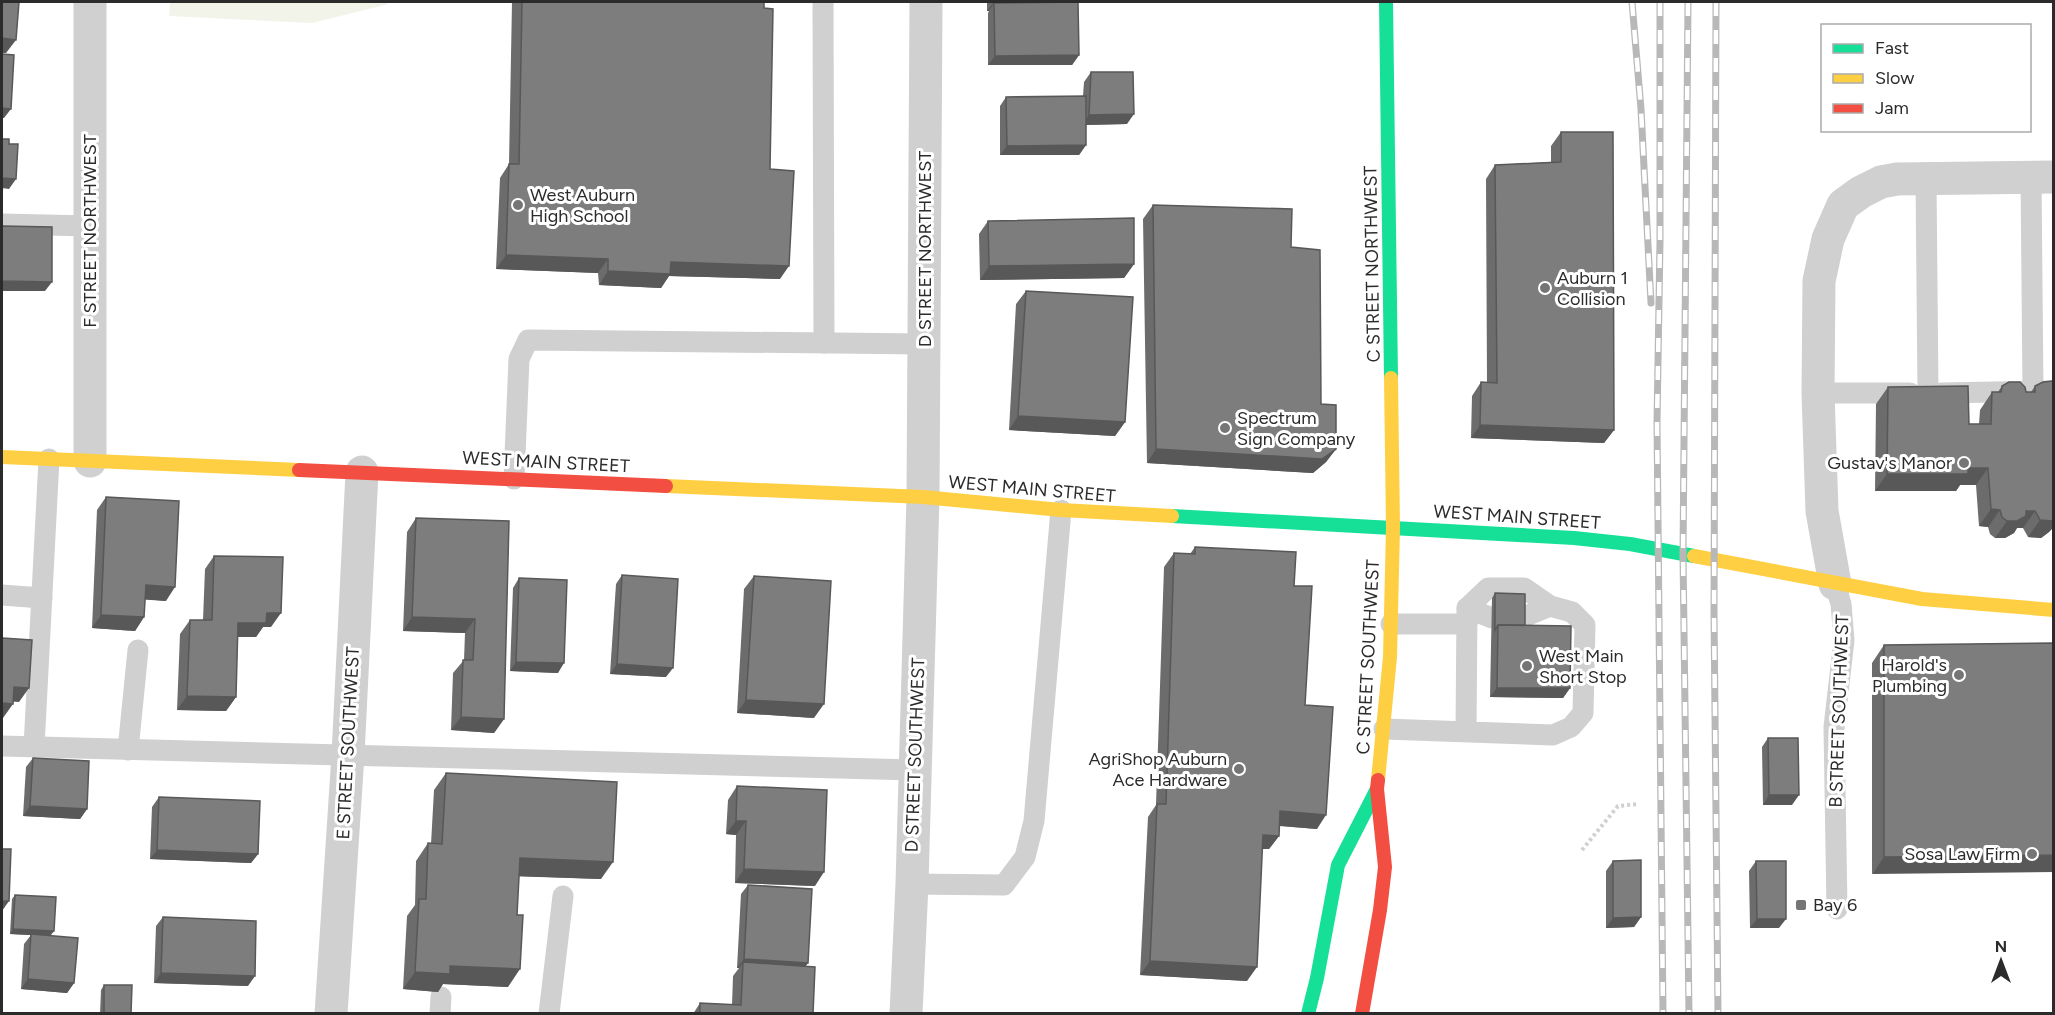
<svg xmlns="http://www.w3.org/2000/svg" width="2055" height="1015" font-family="Figtree,sans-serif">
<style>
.garden{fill:#f2f4e9}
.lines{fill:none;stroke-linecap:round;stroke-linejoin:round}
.path{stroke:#d0d0d0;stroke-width:4;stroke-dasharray:3 3;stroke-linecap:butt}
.lane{stroke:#d0d0d0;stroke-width:21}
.street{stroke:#d0d0d0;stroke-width:33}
.fast{stroke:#16e098;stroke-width:14}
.slow{stroke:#ffcf43;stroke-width:14}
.jam{stroke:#f24e42;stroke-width:14}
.rail-casing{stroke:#b8b8b8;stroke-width:7}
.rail{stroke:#fff;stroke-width:4.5;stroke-dasharray:14;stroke-linecap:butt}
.wall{fill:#6c6c6c}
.shaded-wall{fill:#585858}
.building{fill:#7d7d7d;stroke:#585858;stroke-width:1.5}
.poi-dot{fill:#757575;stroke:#fff;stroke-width:2}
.labels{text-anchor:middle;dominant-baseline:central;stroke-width:6;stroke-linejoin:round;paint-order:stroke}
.poi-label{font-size:18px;fill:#2b2b2b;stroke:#fff;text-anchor:start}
.street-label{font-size:18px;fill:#2b2b2b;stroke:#fff}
</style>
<rect width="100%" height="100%" fill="#fff"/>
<polygon class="garden" points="170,2 391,2 385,5 312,23 169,16"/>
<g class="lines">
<polyline class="path" points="1582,850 1618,806 1639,804"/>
<g class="lane">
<polyline points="823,2 824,343"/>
<polyline points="2031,177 2033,391"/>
<polyline points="1926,179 1928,393"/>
<polyline points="2,224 90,226"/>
<polyline points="1818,393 1910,393"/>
<polyline points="1941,393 2054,391"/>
<polyline points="514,479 519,359 528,340 925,344"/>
<polyline points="1835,584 1841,604 1844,640 1834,727 1837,909"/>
<polyline points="2,595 42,598"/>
<polyline points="1467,608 1492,618"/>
<polyline points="1521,618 1550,606"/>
<polyline points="1391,624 1467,624"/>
<polyline points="1384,729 1553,735 1571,727 1583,713 1585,625 1572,612 1550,606 1524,588 1488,588 1467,608 1466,732"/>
<polyline points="2,746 914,770"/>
<polyline points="34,747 49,459"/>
<polyline points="128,750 138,650"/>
<polyline points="912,884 1004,885 1025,857 1034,821 1061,510"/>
<polyline points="440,1014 441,997"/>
<polyline points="549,1014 563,896"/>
</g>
<g class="street">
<polyline points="90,2 90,461"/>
<polyline points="1835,584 1822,511 1818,393 1819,281 1828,239 1843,205 1861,192 1881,182 1897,179 2054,177"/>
<polyline points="331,1014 348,755 362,472"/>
<polyline points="906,1014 912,884 923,497 926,2"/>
</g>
<g class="fast">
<polyline points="1386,2 1391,378"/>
<polyline points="1172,516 1574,538 1630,544 1694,556"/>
<polyline points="1308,1014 1317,978 1338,865 1377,789"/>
</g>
<g class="slow">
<polyline points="2,457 299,470"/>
<polyline points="666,486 923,497 1061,510 1172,516"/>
<polyline points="1694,556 1922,599 2054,610"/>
<polyline points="1378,780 1390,657 1393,527 1391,378"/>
</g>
<g class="jam">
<polyline points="299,470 666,486"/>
<polyline points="1362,1014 1380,910 1385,867 1377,789 1378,780"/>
</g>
<defs>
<g id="rail">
<polyline points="1632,2 1641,109 1651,303"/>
<polyline points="1660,2 1660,241 1657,423 1663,1014"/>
<polyline points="1688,2 1683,554 1689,1014"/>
<polyline points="1716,2 1714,613 1718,1014"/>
</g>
</defs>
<use href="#rail" class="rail-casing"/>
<use href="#rail" class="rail"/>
</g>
<g class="wall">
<polygon points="512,2 764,2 770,169 780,279 669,276 661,288 599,285 598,273 496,269 500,178 509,164"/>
<polygon points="987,2 1069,2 1068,2 1079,55 1072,65 988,65 988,13 989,11 987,11"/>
<polygon points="1091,72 1127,124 1086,125 1086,145 1079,155 1000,155 1000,106 1006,97 1083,96 1084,82"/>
<polygon points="1561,132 1614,430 1604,443 1471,438 1472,396 1481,382 1487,382 1486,179 1495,165 1551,162 1551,146"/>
<polygon points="1153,205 1291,247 1321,404 1336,449 1326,462 1313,473 1147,463 1143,219"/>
<polygon points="988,221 1134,264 1124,278 980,280 979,234"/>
<polygon points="1026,291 1125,422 1115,436 1009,430 1016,304"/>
<polygon points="2002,386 2026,392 2031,392 2035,386 2053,527 2049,532 2041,538 2028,537 2023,528 2017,528 2014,533 2005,538 1995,538 1990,534 1988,527 1979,526 1976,485 1960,485 1956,491 1875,491 1876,404 1888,387 1969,424 1979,424 1980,410 1992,392 1998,392"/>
<polygon points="106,497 166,601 145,599 144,617 135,631 92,628 97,510"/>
<polygon points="416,518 509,521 504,719 494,733 451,730 453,673 464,660 465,633 403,631 407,532"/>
<polygon points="1195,547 1294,586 1317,829 1279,826 1279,836 1269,849 1262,849 1247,981 1140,975 1148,817 1156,805 1164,567 1174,553 1190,554"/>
<polygon points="214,556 271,627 263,627 256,637 237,637 236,697 226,711 177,710 180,634 190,620 203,620 205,569"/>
<polygon points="622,575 666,677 610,674 616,584"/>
<polygon points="754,576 814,718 737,713 744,589"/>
<polygon points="519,578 558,673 510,671 513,588"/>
<polygon points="1495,593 1525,625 1570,688 1563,698 1490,697 1492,598"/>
<polygon points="2054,643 1872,874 1872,663 1884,645"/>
<polygon points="1768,738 1792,805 1763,805 1762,747"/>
<polygon points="33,758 87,809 80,819 23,816 26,767"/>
<polygon points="446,773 601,879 519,876 508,987 443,984 438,992 403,989 407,916 415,905 416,861 428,843 431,844 434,790"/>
<polygon points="737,786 815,886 735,883 736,835 726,834 728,800"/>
<polygon points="159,797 258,854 251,863 150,859 152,807"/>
<polygon points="1613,861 1641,917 1634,927 1606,928 1606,871"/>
<polygon points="1756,861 1779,928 1750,928 1749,871"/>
<polygon points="748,885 808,963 805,966 813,1014 693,1014 700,1003 732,1005 733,976 739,968 737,968 741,894"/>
<polygon points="15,895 54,931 50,936 74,983 67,993 21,989 24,944 31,935 10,934 12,899"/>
<polygon points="163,917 248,986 154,983 156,926"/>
<polygon points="104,985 131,1014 100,1014 101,990"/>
</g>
<g class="shaded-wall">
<polygon points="994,2 1069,2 1063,9 994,3 989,11 987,11"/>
<polygon points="2,38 16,40 6,53 2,53"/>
<polygon points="1079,55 1072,65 988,65 995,56"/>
<polygon points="2,108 11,109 4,118 2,118"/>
<polygon points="1134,114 1127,124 1082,125 1089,115"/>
<polygon points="1086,145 1079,155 1000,155 1007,146"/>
<polygon points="3,178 16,179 9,189 2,188"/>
<polygon points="506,255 608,259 598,273 496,269"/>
<polygon points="671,262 789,266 780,279 669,276 661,288 599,285 608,271"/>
<polygon points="1134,264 1124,278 980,280 989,266"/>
<polygon points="2,281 52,282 45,291 2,291"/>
<polygon points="1018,416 1125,422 1115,436 1009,430"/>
<polygon points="1480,425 1614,430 1604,443 1471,438"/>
<polygon points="1156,449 1336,449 1326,462 1313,473 1147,463"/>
<polygon points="1968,468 1988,468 1976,485 1960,485 1956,491 1875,491 1887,474"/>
<polygon points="1991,509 2000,510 1988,527 1979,526"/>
<polygon points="2026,511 2035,511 2023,528 2017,528 2014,533 2005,538 1995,538 2007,521"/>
<polygon points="2040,520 2054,521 2054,527 2049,532 2041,538 2028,537"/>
<polygon points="146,585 175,587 166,601 136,599"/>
<polygon points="267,613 281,613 271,627 263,627 256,637 228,637 238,623"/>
<polygon points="101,615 144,617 135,631 92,628"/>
<polygon points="412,617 475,619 465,633 403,631"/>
<polygon points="516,662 564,663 558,673 510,671"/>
<polygon points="617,664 673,668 666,677 610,674"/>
<polygon points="14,687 29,688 19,702 4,701"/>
<polygon points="1497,688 1570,688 1563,698 1490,697"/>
<polygon points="187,696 236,697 226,711 177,710"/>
<polygon points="746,700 824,704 814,718 737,713"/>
<polygon points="2,703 13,704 3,718 2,718"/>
<polygon points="461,717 504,719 494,733 451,730"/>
<polygon points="1769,795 1799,795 1792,805 1763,805"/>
<polygon points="30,806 87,809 80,819 23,816"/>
<polygon points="1280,811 1326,815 1317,829 1271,825"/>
<polygon points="736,821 746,821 736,835 726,834"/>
<polygon points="1263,835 1279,836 1269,849 1254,849"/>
<polygon points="157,850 258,854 251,863 150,859"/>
<polygon points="2054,855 2054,872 1872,874 1884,857"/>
<polygon points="520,858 613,862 601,879 508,876"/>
<polygon points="744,869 824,872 815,886 735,883"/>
<polygon points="2,901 9,901 2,911"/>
<polygon points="1641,917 1634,927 1606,928 1613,918"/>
<polygon points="1757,919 1786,919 1779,928 1750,928"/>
<polygon points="13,929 54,931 50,936 10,934"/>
<polygon points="744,959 808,963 801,972 743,962 739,968 737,968"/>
<polygon points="1150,961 1257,967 1247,981 1140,975"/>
<polygon points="450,966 520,969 508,987 443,984 438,992 403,989 415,972"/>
<polygon points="161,973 255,976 248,986 154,983"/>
<polygon points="28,979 74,983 67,993 21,989"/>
</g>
<g class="building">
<polygon points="2,2 19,2 16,40 2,38"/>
<polygon points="522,2 764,2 764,8 773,9 770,169 794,171 789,266 671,262 670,274 608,271 608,259 506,255 509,164 519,164"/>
<polygon points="1078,2 1079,55 995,56 994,3"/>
<polygon points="2,54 14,55 11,109 2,108"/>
<polygon points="1091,72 1133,72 1134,114 1089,115"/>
<polygon points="1086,96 1086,145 1007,146 1006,97"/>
<polygon points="1561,132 1613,132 1614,430 1480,425 1481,382 1497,383 1495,165 1561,162"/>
<polygon points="2,139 9,139 9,144 18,144 16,179 3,178 2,196"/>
<polygon points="1153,205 1292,209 1291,247 1320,250 1321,404 1336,405 1336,449 1322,459 1156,449"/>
<polygon points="1134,218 1134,264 989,266 988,221"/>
<polygon points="2,226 52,227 52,282 2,281"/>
<polygon points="1026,291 1133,297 1125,422 1018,416"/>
<polygon points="2052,381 2054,382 2053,521 2040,520 2035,511 2026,511 2026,516 2017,521 2007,521 2002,517 2000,510 1991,509 1988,468 1968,468 1968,474 1887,474 1888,387 1968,386 1969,424 1991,424 1992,392 2001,392 2002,386 2009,382 2020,382 2025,387 2026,392 2035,392 2035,386 2043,382"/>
<polygon points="106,497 179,501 175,587 146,585 144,617 101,615"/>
<polygon points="416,518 509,521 504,719 461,717 463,660 473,660 475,619 412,617"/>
<polygon points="1195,547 1296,552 1294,586 1312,586 1305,705 1333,707 1326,815 1280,811 1279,836 1263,835 1257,967 1150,961 1157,804 1166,804 1174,553 1195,554"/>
<polygon points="214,556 283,557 281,613 267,613 266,623 238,623 236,697 187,696 190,620 212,620"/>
<polygon points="622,575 678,579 673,668 617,664"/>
<polygon points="754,576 831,581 824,704 746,700"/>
<polygon points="519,578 567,580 564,663 516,662"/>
<polygon points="1495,593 1525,594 1525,625 1498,625 1495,630"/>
<polygon points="1498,625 1571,626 1570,688 1497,688"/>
<polygon points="2,638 32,640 29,688 14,687 13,704 2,703"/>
<polygon points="2054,643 2054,855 1884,857 1884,645"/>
<polygon points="1768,738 1798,738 1799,795 1769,795"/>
<polygon points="33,758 89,761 87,809 30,806"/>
<polygon points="446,773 617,782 613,862 520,858 517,915 523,915 520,969 450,966 450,974 415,972 419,899 426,899 428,843 442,844"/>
<polygon points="737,786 827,790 824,872 744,869 746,821 736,821"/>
<polygon points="159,797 260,801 258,854 157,850"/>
<polygon points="2,849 11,849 9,901 2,901"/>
<polygon points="1641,860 1641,917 1613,918 1613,861"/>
<polygon points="1756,861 1786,861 1786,919 1757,919"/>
<polygon points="748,885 812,889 808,963 744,959"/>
<polygon points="15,895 56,897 54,931 13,929"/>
<polygon points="163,917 256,921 255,976 161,973"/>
<polygon points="31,934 78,938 74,983 28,979"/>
<polygon points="743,962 815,967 813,1014 700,1014 700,1003 741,1005"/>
<polygon points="104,985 132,985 131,1014 104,1014"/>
</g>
<g class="poi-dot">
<circle cx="518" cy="205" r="6"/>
<circle cx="1545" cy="288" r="6"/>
<circle cx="1225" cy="428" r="6"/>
<circle cx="1964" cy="463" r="6"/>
<circle cx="1527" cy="666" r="6"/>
<circle cx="1959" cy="675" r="6"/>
<circle cx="1239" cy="769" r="6"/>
<circle cx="2032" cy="854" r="6"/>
<rect x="1795" y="899" width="12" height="12" rx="3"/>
</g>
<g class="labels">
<g class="poi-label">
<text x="530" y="195">West Auburn<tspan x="530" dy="21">High School</tspan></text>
<text x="1557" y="278">Auburn 1<tspan x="1557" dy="21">Collision</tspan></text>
<text x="1237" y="418">Spectrum<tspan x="1237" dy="21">Sign Company</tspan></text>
<text x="1952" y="463" text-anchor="end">Gustav's Manor</text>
<text x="1539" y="656">West Main<tspan x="1539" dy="21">Short Stop</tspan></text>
<text x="1947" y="665" text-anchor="end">Harold's<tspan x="1947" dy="21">Plumbing</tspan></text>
<text x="1227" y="759" text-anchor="end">AgriShop Auburn<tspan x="1227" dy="21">Ace Hardware</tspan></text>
<text x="2020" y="854" text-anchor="end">Sosa Law Firm</text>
<text x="1813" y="905">Bay 6</text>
</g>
<g class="street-label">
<text transform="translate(90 231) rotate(-90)">F STREET NORTHWEST</text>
<text transform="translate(925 249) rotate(-90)">D STREET NORTHWEST</text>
<text transform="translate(1372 264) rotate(-91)">C STREET NORTHWEST</text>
<text transform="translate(546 462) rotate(3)">WEST MAIN STREET</text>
<text transform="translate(1032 489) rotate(5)">WEST MAIN STREET</text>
<text transform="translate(1517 517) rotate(4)">WEST MAIN STREET</text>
<text transform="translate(1368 657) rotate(-87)">C STREET SOUTHWEST</text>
<text transform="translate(1839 711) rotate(-88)">B STREET SOUTHWEST</text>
<text transform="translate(348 743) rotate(-87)">E STREET SOUTHWEST</text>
<text transform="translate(915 755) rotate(-88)">D STREET SOUTHWEST</text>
</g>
</g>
<rect width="2055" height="1015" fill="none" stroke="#2b2b2b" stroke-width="6"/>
<rect x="1821" y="24" width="210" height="108" fill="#ffffff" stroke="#aaaaaa" stroke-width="1.5"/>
<rect x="1833" y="44" width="30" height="9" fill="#16e098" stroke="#aaaaaa" stroke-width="1.5"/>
<text x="1875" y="54" font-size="18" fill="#2b2b2b">Fast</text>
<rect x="1833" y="74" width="30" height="9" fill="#ffcf43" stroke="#aaaaaa" stroke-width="1.5"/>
<text x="1875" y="84" font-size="18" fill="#2b2b2b">Slow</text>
<rect x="1833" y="104" width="30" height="9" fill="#f24e42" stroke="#aaaaaa" stroke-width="1.5"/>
<text x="1875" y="114" font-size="18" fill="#2b2b2b">Jam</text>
<g transform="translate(2001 961)" stroke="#ffffff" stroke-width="4.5" paint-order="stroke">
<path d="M0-4.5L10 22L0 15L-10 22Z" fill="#2b2b2b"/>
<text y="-9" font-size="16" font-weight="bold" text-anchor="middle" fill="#2b2b2b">N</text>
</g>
</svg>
